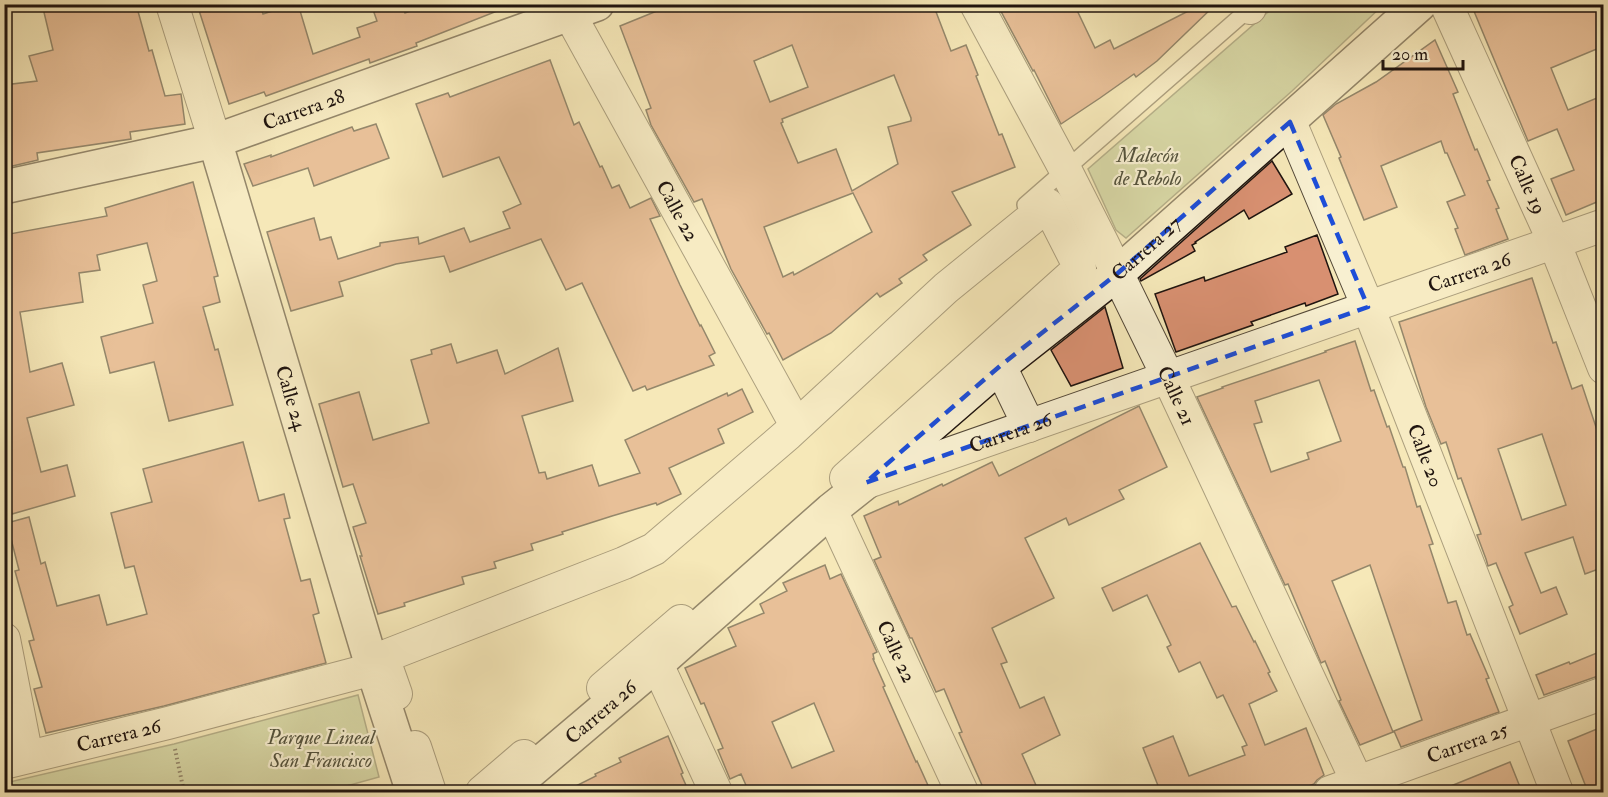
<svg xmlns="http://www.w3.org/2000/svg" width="1608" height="797" font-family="'IM FELL Double Pica',serif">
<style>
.green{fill:#b6c793;stroke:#6a6e51;stroke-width:1.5}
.building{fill:#d89071;stroke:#1f140f;stroke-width:1.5;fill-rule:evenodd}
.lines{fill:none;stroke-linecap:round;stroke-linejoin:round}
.lane-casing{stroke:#544939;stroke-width:18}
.street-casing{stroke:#544939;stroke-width:34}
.secondary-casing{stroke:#1f140f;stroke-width:36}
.path{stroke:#1f140f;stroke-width:4;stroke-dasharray:1.5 3;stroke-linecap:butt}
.lane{stroke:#f8f0d1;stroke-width:15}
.street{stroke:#f8f0d1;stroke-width:32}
.secondary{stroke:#f8f0d1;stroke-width:33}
.marked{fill:none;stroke:#1d4ed8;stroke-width:4.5;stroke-dasharray:12 8;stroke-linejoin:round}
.labels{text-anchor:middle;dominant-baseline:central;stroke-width:4.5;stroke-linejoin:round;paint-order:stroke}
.street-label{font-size:20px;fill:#1f140f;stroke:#f8f0d1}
.park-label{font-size:20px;font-style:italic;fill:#54533d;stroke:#f8f0d1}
</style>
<rect width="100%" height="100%" fill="#f5e8b8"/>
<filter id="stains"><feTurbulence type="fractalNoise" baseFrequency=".00333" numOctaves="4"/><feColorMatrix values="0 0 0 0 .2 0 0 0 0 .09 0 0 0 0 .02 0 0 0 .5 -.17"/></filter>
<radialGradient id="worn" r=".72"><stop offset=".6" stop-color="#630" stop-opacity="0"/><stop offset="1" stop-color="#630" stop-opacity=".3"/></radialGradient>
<g class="green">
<polygon points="1276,5 1383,5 1292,91 1126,238 1116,230 1088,169"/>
<polygon points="358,695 379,777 325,792 5,792 5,783 174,744"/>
</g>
<g class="building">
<polygon points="42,4 136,4 149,51 152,50 165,96 181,94 185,124 130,132 131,139 37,153 38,160 4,168 4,85 37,81 29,56 53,50"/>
<polygon points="197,4 260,4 263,14 294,4 298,4 313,54 360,37 357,28 377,21 371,4 402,4 405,13 429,4 510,4 510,6 416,43 417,46 370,63 369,59 266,96 264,92 229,104"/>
<path d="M 674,4 L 933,4 L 951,51 L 966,45 L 978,75 L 976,76 L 999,135 L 1002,134 L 1015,167 L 952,192 L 971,225 L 923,255 L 927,260 L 899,279 L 902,283 L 880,297 L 877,293 L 831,333 L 783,360 L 769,333 L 767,334 L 731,269 L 702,199 L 694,202 L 651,125 L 646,110 L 651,108 L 620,26 ZM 792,45 L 808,87 L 770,102 L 754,61 ZM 894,75 L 911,118 L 911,121 L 888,127 L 898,164 L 852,191 L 836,149 L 798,163 L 781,123 L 783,122 L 782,119 ZM 853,193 L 872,232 L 794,275 L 793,272 L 783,277 L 764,227 Z"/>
<polygon points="997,4 1074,4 1095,48 1110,40 1114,49 1202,4 1216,4 1157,61 1136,77 1134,74 1100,98 1061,124 1034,70 1033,71"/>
<polygon points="1471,4 1594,4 1604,27 1604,46 1551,68 1568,110 1604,95 1604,199 1566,215 1551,179 1574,170 1557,129 1528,141"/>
<polygon points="1435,40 1458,92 1453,94 1475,150 1477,149 1490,180 1487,181 1499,208 1496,209 1508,239 1465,255 1455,229 1458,228 1447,202 1465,195 1447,153 1445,153 1441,141 1381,166 1397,207 1364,220 1339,158 1341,157 1323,115 1336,104 1376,82"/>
<polygon points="550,60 574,125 579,122 600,167 602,166 612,188 619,185 630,208 651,198 660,216 650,219 680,285 700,326 701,325 715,353 709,356 714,365 647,390 645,386 633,391 582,283 566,290 541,239 450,272 444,256 396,264 339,282 343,296 291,311 267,232 314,218 320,240 331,237 338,259 380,246 380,243 418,237 419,244 464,228 470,242 510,228 503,212 521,204 499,157 443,177 416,104 448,93 450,97"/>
<polygon points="376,124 389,158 314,186 308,168 253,186 244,164 271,155 271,157 352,127 354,131"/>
<polygon points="1272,161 1292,194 1249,219 1244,210 1195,242 1196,243 1192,245 1195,251 1141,281 1140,279"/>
<polygon points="193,182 218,276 214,277 220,302 203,307 215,350 218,349 233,405 169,421 154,362 110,373 101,337 153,323 143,285 157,281 147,243 97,255 100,270 79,273 83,302 20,312 30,372 62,363 74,405 27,418 41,472 67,465 75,496 12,514 4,485 4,235 107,216 105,208"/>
<polygon points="1317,235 1338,294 1306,306 1305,303 1251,322 1253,325 1176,352 1155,294 1204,277 1205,281 1287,252 1285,247"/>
<path d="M 1532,278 L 1553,343 L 1556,342 L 1572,389 L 1582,385 L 1604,451 L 1604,567 L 1585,574 L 1573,537 L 1525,553 L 1541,593 L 1556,587 L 1567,614 L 1520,634 L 1509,607 L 1513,605 L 1496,563 L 1488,566 L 1486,559 L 1477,535 L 1481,534 L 1461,478 L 1458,479 L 1446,442 L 1441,444 L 1426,407 L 1399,322 ZM 1542,434 L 1566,505 L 1522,520 L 1498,449 Z"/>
<polygon points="1105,307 1123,368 1071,386 1051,350"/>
<path d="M 1355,341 L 1371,391 L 1374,390 L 1387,427 L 1389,426 L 1403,467 L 1405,467 L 1417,507 L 1420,506 L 1433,544 L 1429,545 L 1448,603 L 1456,601 L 1467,635 L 1470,634 L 1489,678 L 1486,679 L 1499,712 L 1401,747 L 1394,731 L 1422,720 L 1370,565 L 1332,581 L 1393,732 L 1360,745 L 1339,701 L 1341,700 L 1325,661 L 1321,663 L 1288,584 L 1285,585 L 1197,397 L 1223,388 L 1222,387 L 1326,352 L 1325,351 ZM 1319,380 L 1341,441 L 1307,453 L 1309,459 L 1271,472 L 1254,424 L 1262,422 L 1255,401 Z"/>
<polygon points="451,344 457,363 497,350 505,374 558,348 573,401 522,416 539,473 545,472 547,479 592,465 599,486 640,473 625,440 727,393 728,396 742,389 753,412 718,429 724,443 669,468 681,494 657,505 656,503 612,516 562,532 563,534 531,544 533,550 494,562 496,568 462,577 464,584 404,603 405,606 378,614 360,556 362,556 353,527 366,523 353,484 343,487 319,404 359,392 373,440 429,423 411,360 432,354 431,350"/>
<polygon points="1139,406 1167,467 1119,490 1124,499 1069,525 1066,518 1025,538 1054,598 992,628 1007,662 1001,664 1020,708 1044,697 1060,735 1022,754 1039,792 985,792 959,733 962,732 944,689 936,692 912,638 910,638 874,560 881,557 864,516 898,501 899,505 942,484 943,486 992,462 999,476"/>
<polygon points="243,442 259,501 284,494 290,518 284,519 301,581 310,579 319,613 313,615 326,663 164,706 46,733 34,689 42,687 29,641 34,640 15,571 19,570 7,523 29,517 41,564 45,562 57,606 99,595 107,625 147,614 134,566 125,568 111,513 152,502 143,469"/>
<polygon points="1200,543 1232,607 1236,606 1254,642 1255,641 1270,672 1268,673 1277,691 1249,704 1265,745 1306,728 1324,775 1317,780 1314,784 1293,792 1152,792 1152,791 1159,788 1143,748 1173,736 1189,776 1245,755 1242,747 1247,745 1223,695 1217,698 1200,662 1179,672 1167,647 1171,645 1147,595 1113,611 1102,588"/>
<path d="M 825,565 L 830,579 L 841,574 L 877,652 L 873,654 L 874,659 L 873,659 L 885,686 L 883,687 L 916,762 L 917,761 L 931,792 L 749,792 L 741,774 L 730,779 L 718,750 L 723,748 L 704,703 L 701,704 L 685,668 L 736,646 L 728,628 L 764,613 L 760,604 L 787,591 L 783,583 ZM 814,703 L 834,751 L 792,768 L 772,722 Z"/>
<polygon points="1604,650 1604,676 1598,676 1544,695 1536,675 1569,662 1570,664"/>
<polygon points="1604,726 1604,792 1588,792 1568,741"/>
<polygon points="668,736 683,773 681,774 689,792 564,792 596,776 595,774 621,762 619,758"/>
<polygon points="1510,762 1522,792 1436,792"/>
</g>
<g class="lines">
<defs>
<polyline id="lane" points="1025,205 1250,8"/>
<g id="street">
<polyline points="172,4 215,141"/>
<path id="s1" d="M 564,4 L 791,416"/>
<path id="s2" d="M 976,4 L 1065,169 L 1103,244 L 1168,377 L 1362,792"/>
<polyline points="1249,4 1250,8"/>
<path id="s3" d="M 1446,4 L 1554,242 L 1604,368"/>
<path id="s4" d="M 1290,122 L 1368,307 L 1557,792"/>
<polyline points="1000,366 1029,426"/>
<path id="s5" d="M 865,483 L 1604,225"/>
<path id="s6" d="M 831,510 L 962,792"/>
<polyline points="4,639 27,757"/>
<polyline points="657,664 716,792"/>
<polyline points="603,688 681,621"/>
<polyline points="396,694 383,657 624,563 654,549 788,434 946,288 1048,205 1080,268 846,478"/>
<polyline points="415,747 430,792"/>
<path id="s7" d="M 4,763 L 168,723 L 373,669"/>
<polyline points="482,792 524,756"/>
<path id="s8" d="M 1330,792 L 1604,693"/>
</g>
<g id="secondary">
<path id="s9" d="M 215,141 L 373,669 L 413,792"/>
<path id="s10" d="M 4,187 L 215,141 L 597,4"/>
<path id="s11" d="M 506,792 L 657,664 L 831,510 L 865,483 L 1000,366 L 1118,273 L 1420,4"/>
</g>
</defs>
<use href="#lane" class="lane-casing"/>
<use href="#street" class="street-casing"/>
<use href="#secondary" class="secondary-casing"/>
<polyline class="path" points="175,749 184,792"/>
<use href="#lane" class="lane"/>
<use href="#street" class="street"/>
<use href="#secondary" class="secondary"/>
</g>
<path d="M0 0H1608V797H0ZM 1290,122 L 1368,307 L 865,483 L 1000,366 L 1118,273 Z" fill="#f5e8b8" fill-opacity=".55" fill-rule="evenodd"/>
<path class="marked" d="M 1290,122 L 1368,307 L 865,483 L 1000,366 L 1118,273 Z"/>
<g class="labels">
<g class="street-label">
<text stroke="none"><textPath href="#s10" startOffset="310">Carrera 28</textPath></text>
<text stroke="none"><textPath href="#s3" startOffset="198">Calle 19</textPath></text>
<text stroke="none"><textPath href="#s1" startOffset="236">Calle 22</textPath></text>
<text stroke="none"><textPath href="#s11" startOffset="840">Carrera 27</textPath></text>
<text stroke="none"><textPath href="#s5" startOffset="640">Carrera 26</textPath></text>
<text stroke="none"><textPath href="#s2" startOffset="440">Calle 21</textPath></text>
<text stroke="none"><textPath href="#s9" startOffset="268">Calle 24</textPath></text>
<text stroke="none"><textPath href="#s5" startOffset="154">Carrera 26</textPath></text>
<text stroke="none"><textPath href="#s4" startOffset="360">Calle 20</textPath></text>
<text stroke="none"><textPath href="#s6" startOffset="156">Calle 22</textPath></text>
<text stroke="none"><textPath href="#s11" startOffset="124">Carrera 26</textPath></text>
<text stroke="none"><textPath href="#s7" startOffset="118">Carrera 26</textPath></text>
<text stroke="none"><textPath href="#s8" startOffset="146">Carrera 25</textPath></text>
</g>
<g class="park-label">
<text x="1148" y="155">Malecón<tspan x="1148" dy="23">de Rebolo</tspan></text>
<text x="321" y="737">Parque Lineal<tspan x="321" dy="23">San Francisco</tspan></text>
</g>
</g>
<rect width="1608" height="797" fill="none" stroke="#f5e8b8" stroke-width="24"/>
<rect x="6" y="6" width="1596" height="785" fill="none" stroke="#1f140f" stroke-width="3"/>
<rect x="12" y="12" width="1584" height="773" fill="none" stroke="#1f140f" stroke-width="1.5"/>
<path d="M1383 60v9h80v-9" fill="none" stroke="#1f140f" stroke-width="3"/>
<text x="1392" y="60" font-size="18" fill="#1f140f" stroke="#f8f0d1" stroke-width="4.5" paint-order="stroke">20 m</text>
<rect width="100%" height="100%" filter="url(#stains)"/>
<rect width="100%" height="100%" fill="url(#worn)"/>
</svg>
